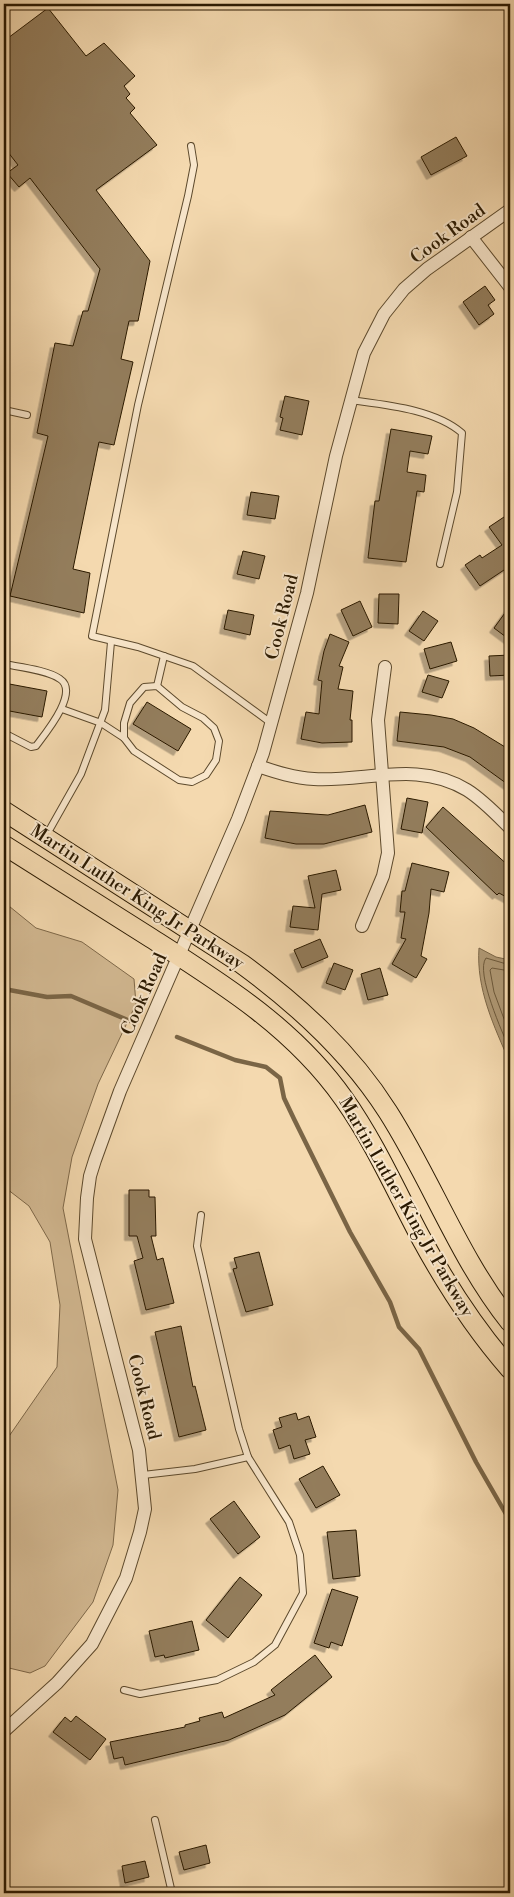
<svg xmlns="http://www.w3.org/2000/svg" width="514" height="1897" font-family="'Libre Bodoni',serif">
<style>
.green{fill:#d2b891;stroke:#7e6849}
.water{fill:#af9874;stroke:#7a6546}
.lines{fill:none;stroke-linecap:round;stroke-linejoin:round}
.shore{stroke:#6c583a;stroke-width:1}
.stream{stroke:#7a6546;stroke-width:4.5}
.building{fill:#937d5b;stroke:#2a1901;filter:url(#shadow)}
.service-casing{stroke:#5c492c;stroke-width:8}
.minor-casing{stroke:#5c492c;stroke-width:14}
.primary-casing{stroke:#2a1901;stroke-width:21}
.service{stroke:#f8e6cb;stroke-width:6}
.minor{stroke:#f8e6cb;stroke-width:12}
.primary{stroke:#f4d9af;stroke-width:19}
.labels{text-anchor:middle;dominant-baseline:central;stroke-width:4;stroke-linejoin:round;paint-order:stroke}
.street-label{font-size:18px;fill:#2a1901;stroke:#f8e6cb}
</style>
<defs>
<filter id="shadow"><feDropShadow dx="-4.5" dy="4.5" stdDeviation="0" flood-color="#0004"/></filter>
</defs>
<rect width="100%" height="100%" fill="#f4d9af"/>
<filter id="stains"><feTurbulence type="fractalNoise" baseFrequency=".004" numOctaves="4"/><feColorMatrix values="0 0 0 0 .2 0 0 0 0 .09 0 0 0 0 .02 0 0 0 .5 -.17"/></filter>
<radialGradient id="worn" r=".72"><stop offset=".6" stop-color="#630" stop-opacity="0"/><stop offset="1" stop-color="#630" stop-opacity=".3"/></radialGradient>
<polygon class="green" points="4,902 36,928 82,942 134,979 136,1004 98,1084 72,1157 63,1208 118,1490 113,1545 93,1602 45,1666 30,1673 9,1668 4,1658 5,1442 57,1367 60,1305 50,1242 29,1206 7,1189 8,1121 4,1105"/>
<path class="water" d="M 479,948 L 496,957 L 510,960 L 510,1063 C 494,1026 476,989 479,948 Z"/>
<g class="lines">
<g class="shore">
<path d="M 510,965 L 486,958 C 475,972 503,1034 510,1050"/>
<polyline points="510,971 492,968 490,970 494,992 510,1035"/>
</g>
<g class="stream">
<polyline points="4,989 47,997 71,996 130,1021"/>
<polyline points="177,1037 235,1060 266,1067 280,1078 284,1098 294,1119 350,1232 390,1302 399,1327 419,1349 476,1462 510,1521"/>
</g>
</g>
<g class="building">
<polygon points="48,8 86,56 104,43 135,76 124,86 130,94 126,98 135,108 130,113 157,145 96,190 150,261 138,321 129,321 121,359 133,362 114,445 99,442 73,569 90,573 84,613 10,596 48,436 37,433 55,343 73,346 83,311 88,311 100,269 30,178 19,187 7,173 18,165 4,147 4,41"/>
<polygon points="456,137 467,156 431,175 421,157"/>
<polygon points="485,286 495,300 488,305 494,314 479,325 463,302"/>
<polygon points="285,396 309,401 302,435 280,430 283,418 280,417"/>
<polygon points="391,429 432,436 428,454 410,451 407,472 426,475 424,492 417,491 406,562 368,558 375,501 379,501"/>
<polygon points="251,492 279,496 275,519 247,515"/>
<polygon points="510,513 510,566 480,586 465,565 480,555 482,558 502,545 489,527"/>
<polygon points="243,551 265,556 259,579 237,574"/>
<polygon points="379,594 399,594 398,624 378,623"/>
<polygon points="360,601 372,627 353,636 341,610"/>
<polygon points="510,606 510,640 494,628"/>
<polygon points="228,610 254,615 250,635 224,629"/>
<polygon points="423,611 438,621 424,641 409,631"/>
<polygon points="330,634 349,642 339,666 343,667 338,689 353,691 350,720 352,720 352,742 322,743 301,739 306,712 319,714 322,681 318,680 324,651"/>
<polygon points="451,642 457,661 430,669 424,649"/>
<polygon points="510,655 510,675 490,676 489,656"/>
<polygon points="428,675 449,681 442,698 422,692"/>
<polygon points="4,683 47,691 42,717 4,710"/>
<polygon points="147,702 191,729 178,751 133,724"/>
<polygon points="400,712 431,715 453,719 474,728 510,750 510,786 470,757 444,747 397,741"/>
<polygon points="407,798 428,802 422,833 401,829"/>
<polygon points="365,805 372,832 324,844 296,844 265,838 270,811 328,815"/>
<polygon points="443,807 510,867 510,899 499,893 497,895 426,827"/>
<polygon points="412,863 449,872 444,892 431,889 429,913 421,956 427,959 416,978 392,964 406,939 401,938 405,912 400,912 402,891 405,891"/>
<polygon points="336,870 341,890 322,894 318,930 290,927 293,906 315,908 308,876"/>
<polygon points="320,939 328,957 302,968 294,950"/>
<polygon points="334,963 353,970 345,990 326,983"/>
<polygon points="380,968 388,995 368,1000 361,974"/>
<polygon points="129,1190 149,1190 149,1197 155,1197 156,1236 151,1236 157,1260 163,1258 174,1303 146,1310 134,1261 143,1258 137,1236 129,1236"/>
<polygon points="259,1252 273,1305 246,1312 233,1269 237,1268 234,1258"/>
<polygon points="181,1326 193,1387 195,1386 206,1430 179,1437 155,1332"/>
<polygon points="296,1413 298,1420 309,1416 316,1437 305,1440 310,1454 294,1459 290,1445 279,1449 273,1430 282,1427 279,1418"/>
<polygon points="323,1466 340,1495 316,1508 299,1479"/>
<polygon points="234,1501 260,1537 238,1554 210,1519"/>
<polygon points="356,1530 360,1576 333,1579 327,1532"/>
<polygon points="240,1577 262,1595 228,1638 206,1620"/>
<polygon points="332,1589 358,1597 342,1646 331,1642 329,1648 314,1643"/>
<polygon points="192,1621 199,1650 165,1658 164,1655 155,1657 149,1631"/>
<polygon points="315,1655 332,1677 285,1715 229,1740 125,1765 123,1757 114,1759 110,1742 185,1727 185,1725 200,1721 199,1718 222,1712 224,1718 275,1695 271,1690"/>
<polygon points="76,1716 106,1739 90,1760 53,1732 65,1717 71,1722"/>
<polygon points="206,1845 210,1863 184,1870 179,1852"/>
<polygon points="145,1861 149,1877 125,1883 122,1866"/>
</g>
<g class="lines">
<defs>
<g id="service">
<polyline points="191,146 194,165 188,196 138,405 92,636 138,647 193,666 271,723"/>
<path d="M 350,400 C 386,405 434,409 462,433 L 457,492 L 440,564"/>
<polyline points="4,410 27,415"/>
<path d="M 4,664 C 19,667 48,670 60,679 C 80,692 45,734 36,746 L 31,747 L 4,733"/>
<polygon points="157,686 182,707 203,718 214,728 219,741 216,760 206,775 192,782 179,780 134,751 124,738 124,723 130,703 144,687"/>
<polyline points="157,686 164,656"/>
<polyline points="62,709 101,723 124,738"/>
<polyline points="46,836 81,774 105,710 111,642"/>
<polyline points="143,1475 195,1469 248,1457"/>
<polyline points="124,1690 140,1694 217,1680 254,1662 275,1645 303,1593 300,1555 289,1522 248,1457 239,1429 197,1246 201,1215"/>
<polyline points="155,1820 172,1893"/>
</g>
<g id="minor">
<polyline points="471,237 510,287"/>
<path d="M 258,766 C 276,772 294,778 314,779 C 366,782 418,760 467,790 C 483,800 497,815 510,828"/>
<polyline points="362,926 383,876 388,853 378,720 385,667"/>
<polyline points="4,1731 57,1683 92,1644 126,1578 140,1532 145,1509 139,1450 85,1239 87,1198 90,1176 95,1160 120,1091 238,819 263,753 307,593 336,456 364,353 384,314 404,289 427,269 510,210"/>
</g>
<g id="primary">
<path d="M 4,811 L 242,964 C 298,1005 350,1052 388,1112 C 432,1181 459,1258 510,1322"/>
<path d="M 4,845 C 53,876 102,907 151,938 C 223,984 294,1028 344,1099 C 375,1143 396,1191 421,1238 C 446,1284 475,1329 510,1369"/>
</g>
</defs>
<use href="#service" class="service-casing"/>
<use href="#minor" class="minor-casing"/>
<use href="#primary" class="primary-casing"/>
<use href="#service" class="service"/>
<use href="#minor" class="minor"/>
<use href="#primary" class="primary"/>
</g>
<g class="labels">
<g class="street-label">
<text transform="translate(448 234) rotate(-36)">Cook Road</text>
<text transform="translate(282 617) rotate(-76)">Cook Road</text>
<text transform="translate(137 897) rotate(33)">Martin Luther King Jr Parkway</text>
<text transform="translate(144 994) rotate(-66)">Cook Road</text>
<text transform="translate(406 1207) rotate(60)">Martin Luther King Jr Parkway</text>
<text transform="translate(144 1397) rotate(76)">Cook Road</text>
</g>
</g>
<rect width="514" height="1897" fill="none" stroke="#f4d9af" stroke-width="20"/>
<rect x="5" y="5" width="504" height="1887" fill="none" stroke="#2a1901" stroke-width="2.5"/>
<rect x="10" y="10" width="494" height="1877" fill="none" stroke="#2a1901"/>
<rect width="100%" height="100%" filter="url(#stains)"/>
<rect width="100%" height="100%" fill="url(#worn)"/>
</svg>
